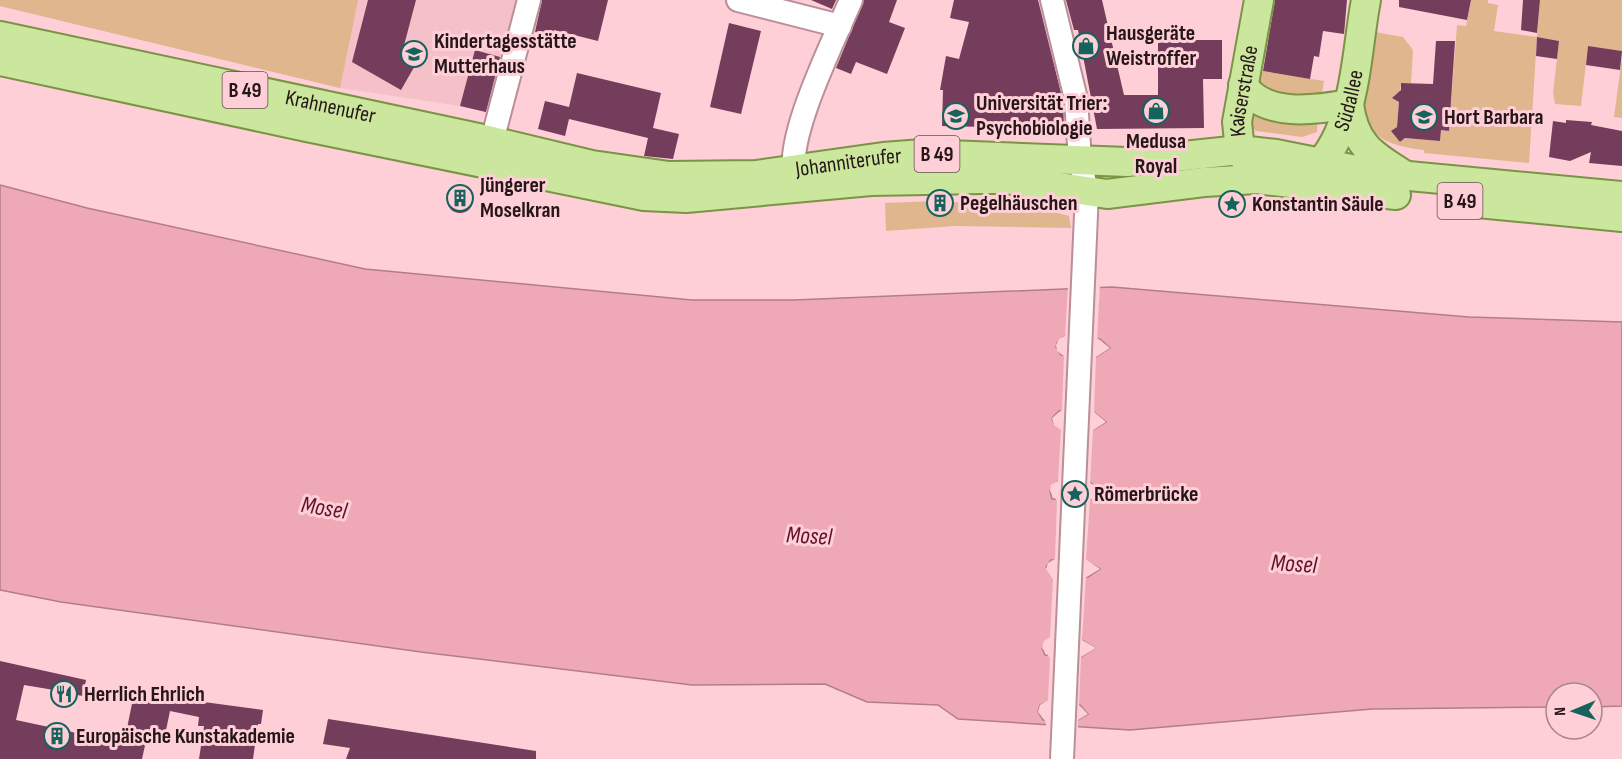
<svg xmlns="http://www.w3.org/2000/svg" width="1622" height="759" font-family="'Sofia Sans Condensed',sans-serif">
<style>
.built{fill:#f5c0c8}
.green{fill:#dfb68e}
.water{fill:#efa9b6;stroke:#b37d87;stroke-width:1.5;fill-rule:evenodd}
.pier{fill:#fecfd7;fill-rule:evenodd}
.building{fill:#733d5b}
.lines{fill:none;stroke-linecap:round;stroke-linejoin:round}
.minor-casing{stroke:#bb8f97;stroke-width:26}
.major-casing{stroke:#7b9345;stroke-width:32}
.minor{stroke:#fff;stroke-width:22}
.major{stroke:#cbe79e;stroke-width:28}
.labels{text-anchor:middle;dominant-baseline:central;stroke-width:6;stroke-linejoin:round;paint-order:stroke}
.shield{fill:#fecfd7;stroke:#674e52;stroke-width:1.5}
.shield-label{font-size:21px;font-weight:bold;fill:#261619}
.poi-label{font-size:22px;font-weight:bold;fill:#261619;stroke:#fecfd7;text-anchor:start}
.street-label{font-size:22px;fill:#261619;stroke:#fecfd7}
.water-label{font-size:24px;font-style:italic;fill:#62112c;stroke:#fecfd7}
</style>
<rect width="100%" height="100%" fill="#fecfd7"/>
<polygon class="built" points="0,0 517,0 487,113 460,106 340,88 0,6"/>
<g class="green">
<polygon points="0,0 358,0 340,88 0,6"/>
<path d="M 1471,0 L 1488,0 L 1488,3 L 1498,5 L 1494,31 L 1537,37 L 1540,0 L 1622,0 L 1622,51 L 1588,46 L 1581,106 L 1555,104 L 1553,93 L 1559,41 L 1537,37 L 1529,163 L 1424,153 L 1424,150 C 1340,142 1365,94 1375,32 L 1403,37 L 1413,50 L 1411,83 L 1401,83 L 1400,93 L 1394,96 L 1399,102 L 1397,127 L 1392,132 L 1400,142 L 1405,138 L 1440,141 L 1441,130 L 1449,131 L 1457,25 L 1466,26 Z"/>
<polygon points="1622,57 1622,118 1614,117"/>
<polygon points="1261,71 1324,81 1320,104 1257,91"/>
<polygon points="1252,111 1318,114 1317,132 1302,137 1256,131 1251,127"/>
<polygon points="937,201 940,206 944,202 1023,204 1069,216 1071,228 955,226 886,231 885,203"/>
</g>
<path class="water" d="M 0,185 L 87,208 L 365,269 L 692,300 L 794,300 L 1112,287 L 1469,317 L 1622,322 L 1622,706 L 1592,707 L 1592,693 L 1556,693 L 1556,707 L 1372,709 L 1130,730 L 958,719 L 938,705 L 867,702 L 825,684 L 692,685 L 421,652 L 61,602 L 0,590 ZM 1065,336 L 1100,339 L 1110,348 L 1096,357 L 1061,355 L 1056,347 L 1057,343 ZM 1059,411 L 1095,413 L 1106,422 C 1102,424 1096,429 1092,430 C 1080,433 1054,432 1052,418 ZM 1058,481 L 1091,483 L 1103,492 L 1091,499 L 1052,499 L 1050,491 ZM 1051,560 L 1086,560 L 1100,569 L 1088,577 L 1053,579 L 1046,567 ZM 1050,638 L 1082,640 L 1095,648 L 1081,657 L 1045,655 L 1042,648 ZM 1048,701 L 1080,705 L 1088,714 L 1078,720 L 1043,720 L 1038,712 L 1040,705 Z"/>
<path class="pier" d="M 1100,285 L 1097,338 L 1110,348 L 1096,357 L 1094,412 L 1106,422 L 1093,430 L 1090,483 L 1104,491 L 1090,500 L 1086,559 L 1100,569 L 1086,577 L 1082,640 L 1096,648 L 1081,657 L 1079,705 L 1088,714 L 1078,720 L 1078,729 L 1046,727 L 1046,722 L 1038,712 L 1040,705 L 1048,700 L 1050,658 L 1042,648 L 1044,641 L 1050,637 L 1053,580 L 1046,569 L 1048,563 L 1055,559 L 1057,501 L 1050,491 L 1051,485 L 1058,481 L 1061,430 L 1054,425 L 1052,418 L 1062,410 L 1064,356 L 1057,351 L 1056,345 L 1059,339 L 1065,336 L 1068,286 ZM 1066,339 L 1097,341 L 1105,348 L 1096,354 L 1065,353 L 1059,347 L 1061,341 ZM 1062,413 L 1093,416 L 1101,422 L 1092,427 L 1060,426 L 1055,419 ZM 1059,484 L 1090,486 L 1098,491 L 1090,496 L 1057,498 L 1053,490 ZM 1055,562 L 1086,562 L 1095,569 L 1087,574 L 1054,576 L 1049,569 ZM 1051,641 L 1082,643 L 1090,648 L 1081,654 L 1050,654 L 1045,648 ZM 1048,704 L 1079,708 L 1084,713 L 1078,717 L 1047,719 L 1041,712 Z"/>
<g class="building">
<polygon points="368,0 416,0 402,53 417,62 401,90 352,62"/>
<polygon points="608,0 598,41 554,30 552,37 535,32 542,0"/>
<polygon points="811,0 836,0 832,9"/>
<polygon points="864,0 897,0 889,22 905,28 887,74 856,62 851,74 836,68"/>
<polygon points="954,0 1038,0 1063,101 1064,129 942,126 943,90 940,90 946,56 959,59 969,22 950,18"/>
<polygon points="1066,0 1102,0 1124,95 1158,95 1158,40 1222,40 1222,79 1203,79 1204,128 1097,129 1078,30 1074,30"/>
<polygon points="1275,0 1347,0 1344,34 1323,31 1319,57 1314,56 1310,79 1263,71"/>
<polygon points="1399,0 1471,0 1467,20 1399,7"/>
<polygon points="1523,0 1540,0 1537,33 1521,30"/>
<polygon points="729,23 761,31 741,114 710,107"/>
<polygon points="1537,37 1559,41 1557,59 1536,56"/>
<polygon points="1436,41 1455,41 1449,131 1441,130 1440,141 1405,138 1400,142 1391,131 1397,127 1399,102 1392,98 1401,90 1401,83 1433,84"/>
<polygon points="1588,46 1622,51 1620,70 1586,65"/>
<polygon points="475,50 500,57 486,112 460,106"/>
<polygon points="577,73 661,93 653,128 679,134 673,159 644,156 648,138 569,119 565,136 538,129 545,101 569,107"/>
<polygon points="1566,120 1592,122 1591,125 1622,131 1622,166 1589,163 1591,152 1570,161 1549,157 1553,121 1566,123"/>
<circle cx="460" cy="200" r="13"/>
<polygon points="0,661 86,680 83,696 77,695 69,701 59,700 54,690 24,685 16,720 100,738 101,733 125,738 135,689 189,700 263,710 261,724 258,724 253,759 199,759 204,726 198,726 199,717 170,711 165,735 148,732 142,759 0,759"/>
<polygon points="328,719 536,751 536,759 346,759 350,748 323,744"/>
</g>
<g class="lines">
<defs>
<g id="minor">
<polyline points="738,0 840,26"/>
<polyline points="1052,0 1076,99 1080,160 1087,192 1062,759"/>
<polyline points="492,141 529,0"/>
<path d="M 794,170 C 789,130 834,40 851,0"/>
</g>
<g id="major">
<path id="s1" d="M 0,36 L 492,141 L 592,165 L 669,176 L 756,175 L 883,157 L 923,154 L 1127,162 L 1240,150 L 1276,154 L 1366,172 L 1622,196"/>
<polyline points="0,61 307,127 644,196 686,198 871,181 983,179 1005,179 1107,194 1204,182 1256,179 1396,195"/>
<path d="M 1243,85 C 1264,118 1316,110 1349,104"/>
<path d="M 1349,104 C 1354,144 1371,154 1403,174"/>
<path id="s2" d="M 1249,166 L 1240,150 L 1237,122 L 1259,0"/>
<path id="s3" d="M 1308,175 C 1357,136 1355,57 1366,0"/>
<polyline points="1457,201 1622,217"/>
</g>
</defs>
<use href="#minor" class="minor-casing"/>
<use href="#major" class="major-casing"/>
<use href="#minor" class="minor"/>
<use href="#major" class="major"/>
</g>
<defs>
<symbol id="shop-ring" viewBox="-11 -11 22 22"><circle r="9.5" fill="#fecfd7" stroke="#15635c" stroke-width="1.5"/><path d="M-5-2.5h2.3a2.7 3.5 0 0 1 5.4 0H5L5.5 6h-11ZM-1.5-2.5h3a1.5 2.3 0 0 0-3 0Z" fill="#15635c"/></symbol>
<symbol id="school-ring" viewBox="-11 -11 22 22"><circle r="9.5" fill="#fecfd7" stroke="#15635c" stroke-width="1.5"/><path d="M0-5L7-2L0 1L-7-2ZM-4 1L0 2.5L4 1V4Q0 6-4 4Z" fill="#15635c"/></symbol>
<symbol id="university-ring" viewBox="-11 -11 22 22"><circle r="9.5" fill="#fecfd7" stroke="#15635c" stroke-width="1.5"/><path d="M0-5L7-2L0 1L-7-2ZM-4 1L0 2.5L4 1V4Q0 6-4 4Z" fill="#15635c"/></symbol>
<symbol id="building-ring" viewBox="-11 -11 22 22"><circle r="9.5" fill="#fecfd7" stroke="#15635c" stroke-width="1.5"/><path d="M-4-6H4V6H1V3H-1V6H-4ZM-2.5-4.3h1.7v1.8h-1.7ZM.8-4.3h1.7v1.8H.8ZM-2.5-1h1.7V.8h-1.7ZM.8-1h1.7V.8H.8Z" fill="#15635c"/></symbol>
<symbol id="sight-ring" viewBox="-11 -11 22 22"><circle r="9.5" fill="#fecfd7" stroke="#15635c" stroke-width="1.5"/><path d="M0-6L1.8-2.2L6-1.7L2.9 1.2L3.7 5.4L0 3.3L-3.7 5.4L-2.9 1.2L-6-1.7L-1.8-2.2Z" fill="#15635c"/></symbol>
<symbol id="restaurant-ring" viewBox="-11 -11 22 22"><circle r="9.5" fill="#fecfd7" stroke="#15635c" stroke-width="1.5"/><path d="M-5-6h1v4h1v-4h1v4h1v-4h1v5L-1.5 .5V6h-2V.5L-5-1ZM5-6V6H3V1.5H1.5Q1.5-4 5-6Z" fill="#15635c"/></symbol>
</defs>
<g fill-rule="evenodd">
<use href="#shop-ring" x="1071" y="31" width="30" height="30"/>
<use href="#school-ring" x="399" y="39" width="30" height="30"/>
<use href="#shop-ring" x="1141" y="96" width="30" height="30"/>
<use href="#university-ring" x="941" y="101" width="30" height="30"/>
<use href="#school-ring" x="1409" y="102" width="30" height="30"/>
<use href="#building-ring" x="445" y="183" width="30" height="30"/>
<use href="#building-ring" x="925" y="188" width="30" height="30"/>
<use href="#sight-ring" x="1217" y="189" width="30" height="30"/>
<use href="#sight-ring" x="1060" y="479" width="30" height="30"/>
<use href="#restaurant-ring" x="49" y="679" width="30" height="30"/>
<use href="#building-ring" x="42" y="721" width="30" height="30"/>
</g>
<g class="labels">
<g class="shield">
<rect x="222.5" y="72" width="45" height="36" rx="4.5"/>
<rect x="914.5" y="136" width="45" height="36" rx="4.5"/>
<rect x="1437.5" y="183" width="45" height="36" rx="4.5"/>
</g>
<g class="shield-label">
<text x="245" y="90">B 49</text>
<text x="937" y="154">B 49</text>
<text x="1460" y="201">B 49</text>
</g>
<g class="poi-label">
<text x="1106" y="33">Hausgeräte<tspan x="1106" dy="25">Weistroffer</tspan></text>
<text x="434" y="41">Kindertagesstätte<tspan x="434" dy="25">Mutterhaus</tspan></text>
<text x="976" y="103">Universität Trier:<tspan x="976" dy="25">Psychobiologie</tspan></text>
<text x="1444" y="117">Hort Barbara</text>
<text x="1156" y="141" text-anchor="middle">Medusa<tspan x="1156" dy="25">Royal</tspan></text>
<text x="480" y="185">Jüngerer<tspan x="480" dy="25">Moselkran</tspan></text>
<text x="960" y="203">Pegelhäuschen</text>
<text x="1252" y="204">Konstantin Säule</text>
<text x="1094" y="494">Römerbrücke</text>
<text x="84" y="694">Herrlich Ehrlich</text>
<text x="76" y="736">Europäische Kunstakademie</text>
</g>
<g class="street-label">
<text stroke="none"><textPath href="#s2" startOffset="78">Kaiserstraße</textPath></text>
<text stroke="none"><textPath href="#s3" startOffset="87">Südallee</textPath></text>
<text stroke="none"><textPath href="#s1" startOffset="338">Krahnenufer</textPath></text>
<text stroke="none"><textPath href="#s1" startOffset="864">Johanniterufer</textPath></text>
</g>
<g class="water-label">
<text transform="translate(324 508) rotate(9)">Mosel</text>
<text transform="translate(809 536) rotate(3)">Mosel</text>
<text transform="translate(1294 564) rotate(4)">Mosel</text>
</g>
</g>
<g transform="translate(1574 711) rotate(268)"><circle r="28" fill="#fecfd7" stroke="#a8858b" stroke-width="1.5"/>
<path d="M0-4.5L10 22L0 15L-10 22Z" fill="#15635c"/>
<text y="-9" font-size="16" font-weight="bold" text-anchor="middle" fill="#261619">N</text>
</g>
</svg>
